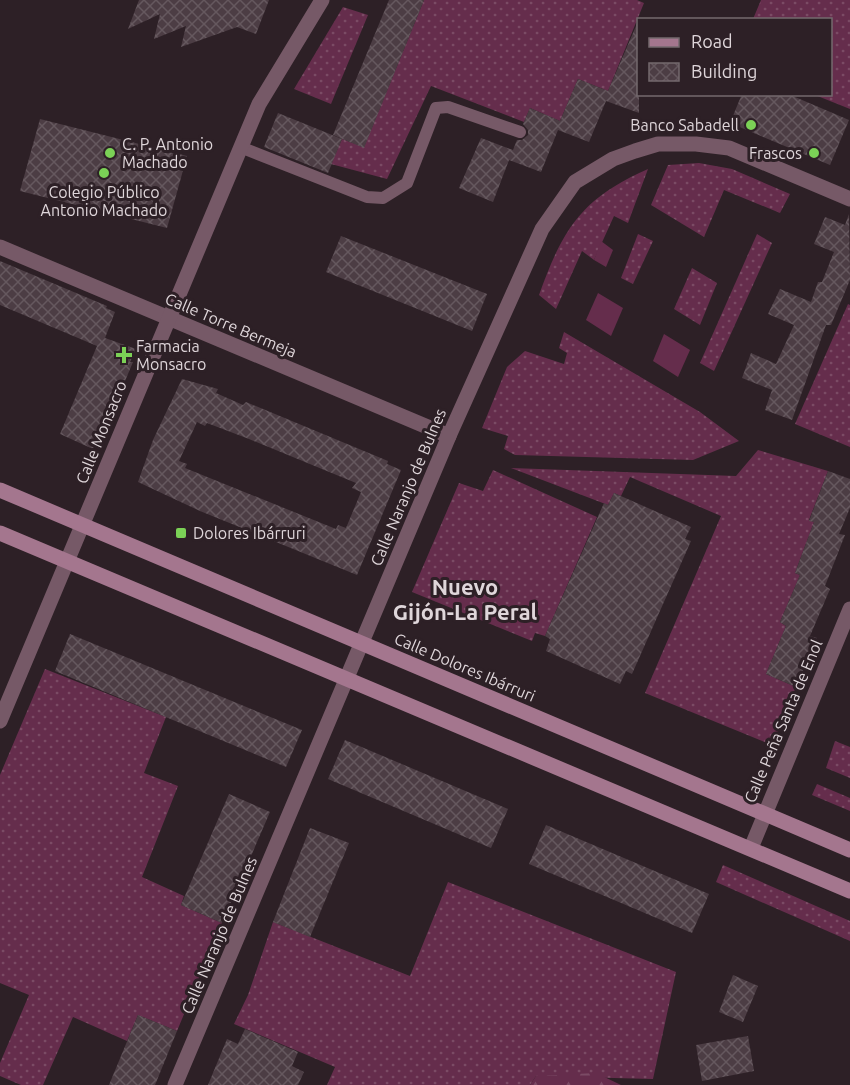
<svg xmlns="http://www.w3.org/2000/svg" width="850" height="1085" font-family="Ubuntu,sans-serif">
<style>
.grass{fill:url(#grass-dots)}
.forest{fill:url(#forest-firs)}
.park{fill:#652d4c}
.building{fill:url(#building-cross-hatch);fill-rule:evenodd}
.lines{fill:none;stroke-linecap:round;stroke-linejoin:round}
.lane{stroke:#765967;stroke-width:12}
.street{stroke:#765967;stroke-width:15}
.secondary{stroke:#a4768e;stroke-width:15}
.poi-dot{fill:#7bd156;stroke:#2d2026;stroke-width:2}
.labels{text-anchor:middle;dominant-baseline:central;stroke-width:6;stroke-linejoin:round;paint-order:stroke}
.poi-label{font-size:16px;fill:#dfd6da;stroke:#2d2026;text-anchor:start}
.street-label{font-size:16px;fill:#dfd6da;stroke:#2d2026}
.district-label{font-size:22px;font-weight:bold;fill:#dfd6da;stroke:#2d2026}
</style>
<defs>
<pattern id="grass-dots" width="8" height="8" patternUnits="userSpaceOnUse" patternTransform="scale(1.5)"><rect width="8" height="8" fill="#652d4c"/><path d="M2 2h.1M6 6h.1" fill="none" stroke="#7b4b65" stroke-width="1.8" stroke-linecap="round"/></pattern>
<pattern id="forest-firs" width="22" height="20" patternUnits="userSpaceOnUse" patternTransform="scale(1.5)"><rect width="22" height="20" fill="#652d4c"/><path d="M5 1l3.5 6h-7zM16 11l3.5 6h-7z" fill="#7b4b65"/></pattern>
<pattern id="building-cross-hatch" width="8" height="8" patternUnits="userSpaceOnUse" patternTransform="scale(1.5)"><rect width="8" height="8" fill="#4c3d44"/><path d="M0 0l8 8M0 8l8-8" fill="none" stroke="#65585e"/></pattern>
</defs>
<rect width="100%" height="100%" fill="#2d2026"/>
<g class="grass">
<polygon points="424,0 637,0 644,3 608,91 578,79 560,121 530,108 524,122 431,86 387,179 331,164 342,139 364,147"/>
<polygon points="761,0 850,0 850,109 815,95 830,94 830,20 753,19"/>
<polygon points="343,7 368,15 331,104 294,89"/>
<polygon points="699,163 732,169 790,194 780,213 724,190 704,237 651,205 668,165"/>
<path d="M 648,169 L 628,223 L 614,216 L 594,260 L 582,251 L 556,309 L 539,295 C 563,228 582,198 648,169 Z"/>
<polygon points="638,234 653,241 633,284 621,278"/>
<polygon points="757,234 772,243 714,371 700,363"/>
<polygon points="692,268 717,283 700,325 674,309"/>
<polygon points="848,304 850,305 850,447 795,424"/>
<polygon points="564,332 700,412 739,441 693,460 515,455 504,449 508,436 482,428 507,367 525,351 564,364 567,353 559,348"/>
<polygon points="758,450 828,471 809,520 814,522 795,573 800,575 780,622 786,626 766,674 796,687 772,745 645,693 721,516 630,477 621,496 614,493 608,505 511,468 736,476"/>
<polygon points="493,470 597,517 545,636 535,633 532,641 412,592 459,483 483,491"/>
<polygon points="45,669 166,717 144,773 178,786 142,877 184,896 181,905 222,923 177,1031 138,1015 127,1041 73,1017 43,1085 21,1085 0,1076 0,1063 29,995 0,983 0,775"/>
<polygon points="835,741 850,747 850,778 826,768"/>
<polygon points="817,784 850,798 850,811 812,795"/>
<polygon points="723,865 850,921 850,941 716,882"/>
<polygon points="448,882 676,972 653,1079 536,1076 530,1085 327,1085 335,1067 234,1024 248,995 273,922 410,976"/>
</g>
<polygon class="forest" points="596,1073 621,1085 530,1085 536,1076"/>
<g class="park">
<polygon points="601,241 613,250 606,267 594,260"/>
<polygon points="598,293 623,308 611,336 586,320"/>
<polygon points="664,334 690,350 678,377 653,361"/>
</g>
<g class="building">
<polygon points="139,0 269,0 256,34 237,27 181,47 186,26 154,39 160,14 128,29"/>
<polygon points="389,0 424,0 364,148 333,135"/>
<polygon points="639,19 639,113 606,101 589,142 558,130 541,172 509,160 493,202 459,188 481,138 513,150 517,140 522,140 528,135 528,130 523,124 530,108 560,121 578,79 608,91"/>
<polygon points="742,94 788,94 849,120 830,165 730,123"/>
<polygon points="278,113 342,139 328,173 264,147"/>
<polygon points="40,119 187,156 167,228 20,191"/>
<polygon points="849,214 850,280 831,325 826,325 792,420 765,410 772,390 742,378 751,353 776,364 794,325 768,314 780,289 811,302 818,282 822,282 834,252 814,244 825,217 845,225"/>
<polygon points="341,236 487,294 472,331 326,272"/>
<polygon points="0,261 107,306 106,308 115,312 105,338 136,349 130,362 133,362 107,424 101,437 98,436 93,449 60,434 97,346 0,305"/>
<path d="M 182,379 L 218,389 L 216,393 L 243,405 L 246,402 L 388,461 L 387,464 L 401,470 L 357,575 L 200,511 L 138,482 L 153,440 ZM 197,422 L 205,426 L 207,423 L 249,439 L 356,483 L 352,488 L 361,492 L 346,528 L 338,525 L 336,529 L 185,468 L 187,464 L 179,461 Z"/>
<polygon points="828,471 850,479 850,508 839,534 845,535 825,586 830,589 810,636 817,638 796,687 766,674 786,626 780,622 800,575 795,573 814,522 809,521"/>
<polygon points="614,493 691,527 685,539 691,541 632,674 626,671 620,684 546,651 550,639 545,636 604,503 608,505"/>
<polygon points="70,634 302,730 286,767 55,671"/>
<polygon points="345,740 508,809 491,848 328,779"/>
<polygon points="229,794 270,812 222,923 181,905"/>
<polygon points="546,825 709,894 692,933 529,864"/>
<polygon points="310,828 349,843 310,937 273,922"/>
<polygon points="733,975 758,986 743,1022 719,1012"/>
<polygon points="138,1015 177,1031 155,1085 109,1085"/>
<polygon points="245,1029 298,1052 292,1066 304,1072 298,1085 208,1085 227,1039 238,1044"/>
<polygon points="748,1036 754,1071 702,1081 696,1045"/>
</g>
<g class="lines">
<polyline class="lane" points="240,147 367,197 383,198 407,183 436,108 448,107 520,132"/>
<g class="street">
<polyline points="0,247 449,436"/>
<polyline points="0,721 259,104 322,0"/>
<polyline points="751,848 850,609"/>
<polyline points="175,1085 449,436 542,229 575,182 613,159 635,151 658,144 696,144 729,148 850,199"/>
</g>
<g class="secondary">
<polyline points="0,490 850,850"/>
<polyline points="0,533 850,891"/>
</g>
</g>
<g class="poi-dot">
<circle cx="751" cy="125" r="6"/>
<circle cx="110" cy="153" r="6"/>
<circle cx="814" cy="153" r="6"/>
<circle cx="104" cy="173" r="6"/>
<path d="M121 346h6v6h6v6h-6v6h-6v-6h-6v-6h6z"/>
<rect x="175" y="527" width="12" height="12" rx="3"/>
</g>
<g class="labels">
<g class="poi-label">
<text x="739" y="125" text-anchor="end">Banco Sabadell</text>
<text x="122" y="144">C. P. Antonio<tspan x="122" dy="18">Machado</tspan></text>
<text x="802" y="153" text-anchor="end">Frascos</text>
<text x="104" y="192" text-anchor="middle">Colegio Público<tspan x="104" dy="18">Antonio Machado</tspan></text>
<text x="136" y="346">Farmacia<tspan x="136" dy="18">Monsacro</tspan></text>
<text x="193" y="533">Dolores Ibárruri</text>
</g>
<g class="street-label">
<text transform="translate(231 325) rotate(23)">Calle Torre Bermeja</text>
<text transform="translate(101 432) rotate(-68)">Calle Monsacro</text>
<text transform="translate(408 487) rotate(-67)">Calle Naranjo de Bulnes</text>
<text transform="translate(465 667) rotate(23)">Calle Dolores Ibárruri</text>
<text transform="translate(783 721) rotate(-67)">Calle Peña Santa de Enol</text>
<text transform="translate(219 935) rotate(-67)">Calle Naranjo de Bulnes</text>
</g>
<g class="district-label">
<text x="465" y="586">Nuevo<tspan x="465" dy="25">Gijón-La Peral</tspan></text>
</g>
</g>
<rect x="637" y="18" width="195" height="78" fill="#2d2026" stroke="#74696e" stroke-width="1.5"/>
<rect x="649" y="38" width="30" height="9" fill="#a4768e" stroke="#74696e" stroke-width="1.5"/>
<text x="691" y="48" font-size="18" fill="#dfd6da">Road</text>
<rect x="649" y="63" width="30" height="18" fill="url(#building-cross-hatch)" stroke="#74696e" stroke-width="1.5"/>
<text x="691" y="78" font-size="18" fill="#dfd6da">Building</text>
</svg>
